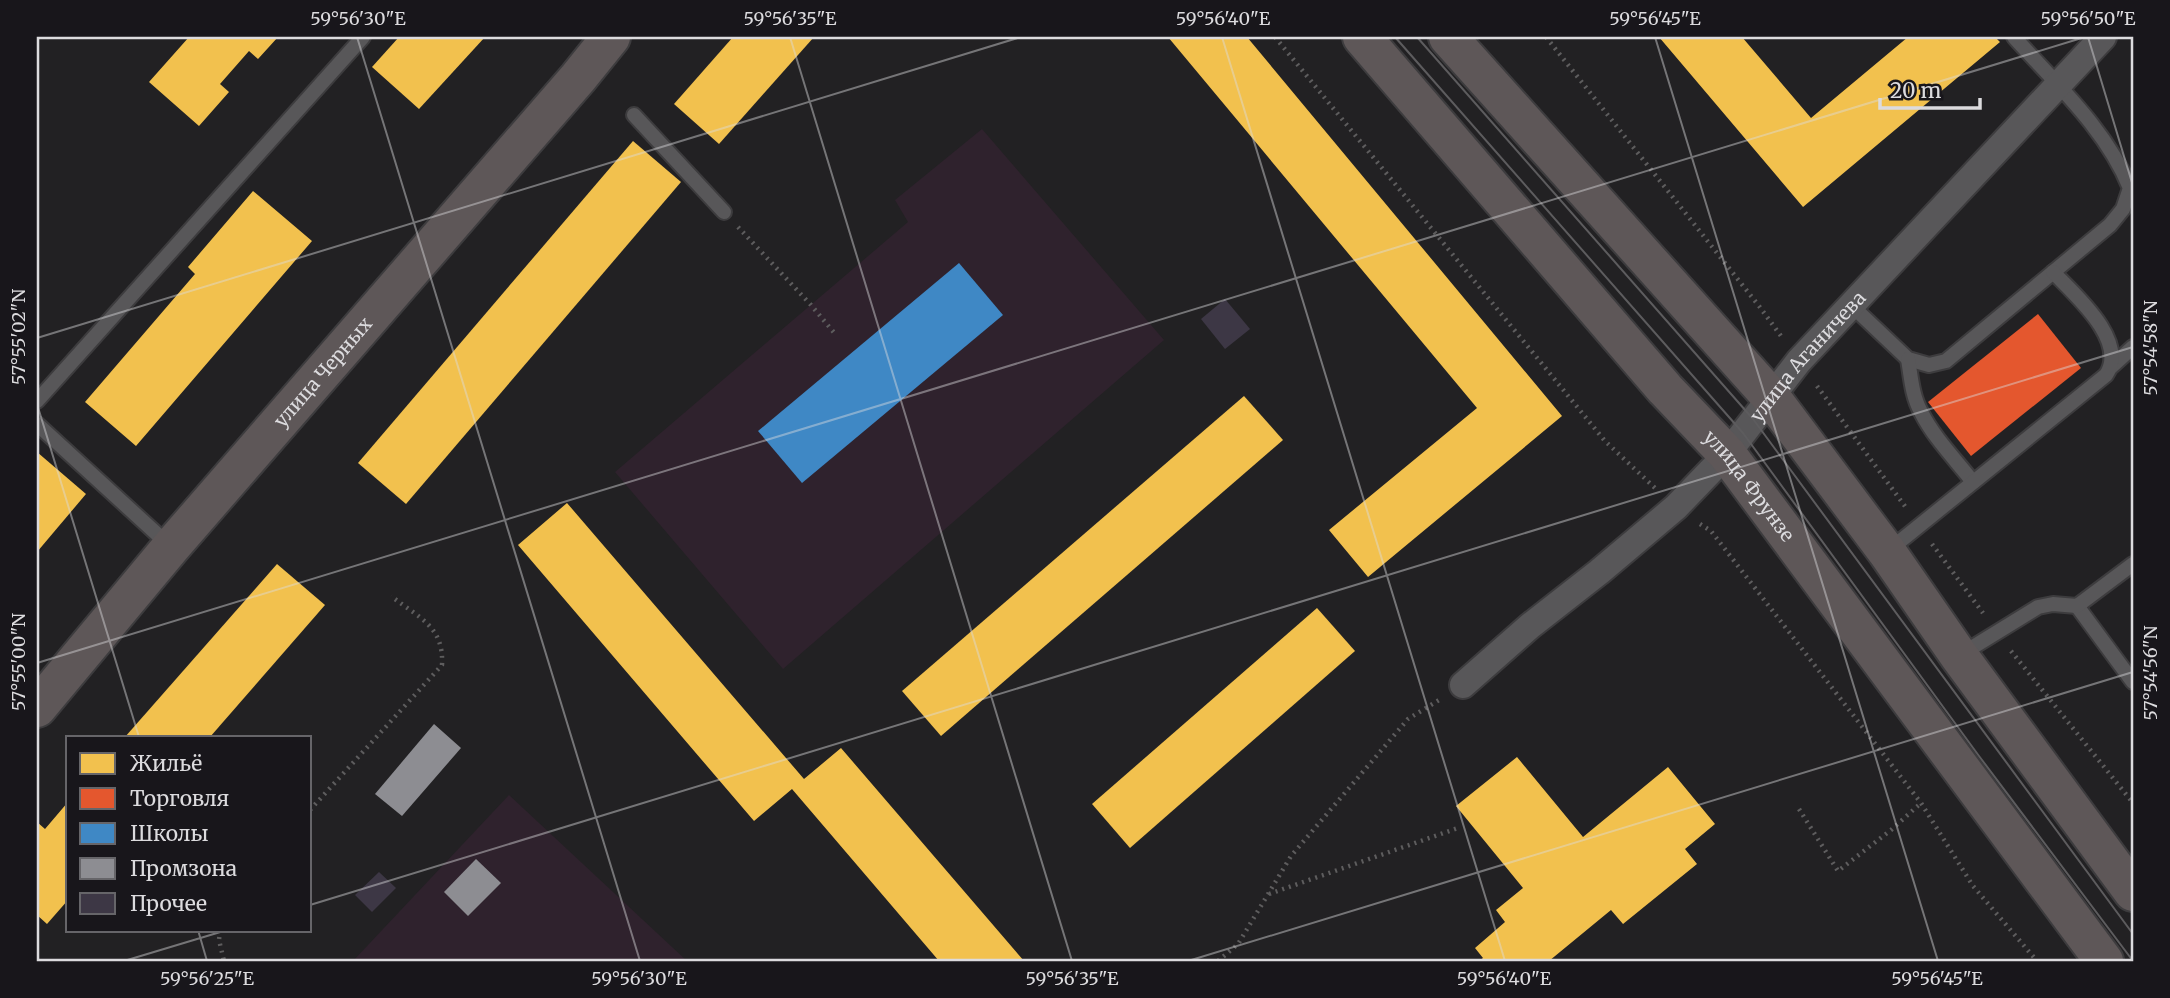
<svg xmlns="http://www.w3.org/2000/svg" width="2170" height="998" font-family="Merriweather,serif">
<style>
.education{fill:#2f222d}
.homes{fill:#f2c14e}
.shops{fill:#e4572e}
.schools{fill:#3f88c5}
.industry{fill:#8d8d92}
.building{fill:#3d3745}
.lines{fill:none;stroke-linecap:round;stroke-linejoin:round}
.service-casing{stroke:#3d3c3e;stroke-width:18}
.minor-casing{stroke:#3d3c3e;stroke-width:30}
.primary-casing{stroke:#3d3c3e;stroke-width:42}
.path{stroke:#5e5d5e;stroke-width:4.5;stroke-dasharray:2 5;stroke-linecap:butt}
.service{stroke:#585759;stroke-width:14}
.minor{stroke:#585759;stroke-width:26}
.primary{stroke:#5e5758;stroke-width:38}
.tram{stroke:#5d5c5e;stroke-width:2}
.ticks{fill:none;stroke:#dcdbde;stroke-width:2;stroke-opacity:0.45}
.labels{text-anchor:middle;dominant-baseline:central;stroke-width:7;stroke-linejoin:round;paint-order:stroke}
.street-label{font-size:19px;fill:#dcdbde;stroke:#18161b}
.neatline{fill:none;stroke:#dcdbde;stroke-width:2.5}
.ticks-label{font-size:18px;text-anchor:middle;fill:#dcdbde}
</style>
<rect width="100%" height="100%" fill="#222123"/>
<g class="education">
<polygon points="982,129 1164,340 783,669 615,472 908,222 895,200"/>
<polygon points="509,795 687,961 353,961"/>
</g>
<g class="homes">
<polygon points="189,37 278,37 258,59 249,51 220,84 229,92 199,126 149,82"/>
<polygon points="399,37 485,37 419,109 372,67"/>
<polygon points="733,37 814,37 719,144 674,104"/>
<polygon points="1168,37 1247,37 1562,416 1368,577 1329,530 1477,408"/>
<polygon points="1659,37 1742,37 1811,118 1908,37 1995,37 2000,42 1803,207"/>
<polygon points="633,141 681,182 406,504 358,463"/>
<polygon points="253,191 312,241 136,446 85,402 195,274 188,267"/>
<polygon points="1244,396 1283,440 941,736 902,691"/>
<polygon points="37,452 86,494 37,552"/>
<polygon points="567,503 804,779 841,748 1024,961 939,961 792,789 754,821 518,545"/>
<polygon points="277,564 325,605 210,737 125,737"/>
<polygon points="1317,608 1355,651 1130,848 1092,804"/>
<polygon points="1517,757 1583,837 1668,767 1715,824 1685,849 1697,864 1623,924 1611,910 1549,961 1479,961 1483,958 1475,948 1505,922 1496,910 1523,888 1456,806"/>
<polygon points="68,802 68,900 47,924 37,915 37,822 45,829"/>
</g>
<polygon class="shops" points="2038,314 2081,368 1971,456 1928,402"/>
<polygon class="schools" points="959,263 1003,315 802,483 758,431"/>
<g class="industry">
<polygon points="434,724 461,748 402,816 375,794"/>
<polygon points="476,859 501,883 468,916 444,892"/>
</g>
<g class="building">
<polygon points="1225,299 1250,329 1225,349 1201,319"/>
<polygon points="379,872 396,888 372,912 355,895"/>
</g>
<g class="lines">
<defs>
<g id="service">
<polyline points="634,115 724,212"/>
<path d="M 1851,305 L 1908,359 L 1929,365 L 1946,361 L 2110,225 L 2123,209 L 2130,188 C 2106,129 2056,84 2014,37"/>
<path d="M 1908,359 C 1911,377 1912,396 1921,412 C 1934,438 1956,460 1973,482"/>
<polyline points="2111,367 2133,347"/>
<polyline points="37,401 363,37"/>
<polyline points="37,424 170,546"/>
<path d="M 1888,551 L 2106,375 C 2129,341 2074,294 2053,272"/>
<polyline points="2077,606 2133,682"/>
<polyline points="1960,655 2038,607 2053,604 2077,606 2133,564"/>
</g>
<g id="minor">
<path id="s1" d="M 1463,685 L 1530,626 L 1599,572 L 1676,507 L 1727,454 L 1799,361 L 2103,37"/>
</g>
<g id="primary">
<path id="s2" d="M 1362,37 L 1665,389 L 1727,454 L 2104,961"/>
<polyline points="1448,37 1770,396 1887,552 1959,656 2133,892"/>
<path id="s3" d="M 37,708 L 171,547 L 578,78 L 611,37"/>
</g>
</defs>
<use href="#service" class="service-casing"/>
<use href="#minor" class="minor-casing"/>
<use href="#primary" class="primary-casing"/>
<g class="path">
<polyline points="1275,37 1605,441 1655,488"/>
<polyline points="1546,37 1759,306 1781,336"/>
<polyline points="738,227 811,305 836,335"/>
<polyline points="1817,386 1907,509"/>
<polyline points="1700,524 1711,531 1921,803 1973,886 2037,961"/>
<polyline points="1932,544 1983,613"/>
<polyline points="2011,651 2133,803"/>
<polyline points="1799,809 1838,871 1891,830 1921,803"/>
<path d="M 310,810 L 442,665 C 444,626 419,618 391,596"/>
<polyline points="1269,894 1458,828"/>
<polyline points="220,930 219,940 224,961"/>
<polyline points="1218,961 1238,944 1291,856 1408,719 1439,700"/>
</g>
<use href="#service" class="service"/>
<use href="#minor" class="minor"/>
<use href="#primary" class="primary"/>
<g class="tram">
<polyline points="1395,37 1743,433 1979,756 2133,961"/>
<polyline points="1417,37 1753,419 2133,934"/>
</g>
</g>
<path class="ticks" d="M 357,37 L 640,961M 790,37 L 1072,961M 1222,37 L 1505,961M 1655,37 L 1938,961M 2088,37 L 2133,186M 37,338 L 1021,37M 37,404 L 139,737M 37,663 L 2085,37M 310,905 L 2133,347M 198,930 L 207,961M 124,961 L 227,930M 1188,961 L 2133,672"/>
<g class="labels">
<g class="street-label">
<text stroke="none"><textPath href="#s1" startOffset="478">улица Аганичева</textPath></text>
<text stroke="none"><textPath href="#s3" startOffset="441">улица Черных</textPath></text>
<text stroke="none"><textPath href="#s2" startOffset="593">улица Фрунзе</textPath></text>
</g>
</g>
<rect width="2170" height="998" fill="none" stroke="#18161b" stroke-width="77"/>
<rect x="66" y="736" width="245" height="196" fill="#18161b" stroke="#666569" stroke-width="2"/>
<rect x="80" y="753" width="35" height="21" fill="#f2c14e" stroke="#666569" stroke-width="2"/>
<text x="130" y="771" font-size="21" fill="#dcdbde">Жильё</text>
<rect x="80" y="788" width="35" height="21" fill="#e4572e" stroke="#666569" stroke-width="2"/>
<text x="130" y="806" font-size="21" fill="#dcdbde">Торговля</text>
<rect x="80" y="823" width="35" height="21" fill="#3f88c5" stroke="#666569" stroke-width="2"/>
<text x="130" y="841" font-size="21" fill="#dcdbde">Школы</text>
<rect x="80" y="858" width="35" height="21" fill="#8d8d92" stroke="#666569" stroke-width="2"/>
<text x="130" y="876" font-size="21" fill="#dcdbde">Промзона</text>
<rect x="80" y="893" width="35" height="21" fill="#3d3745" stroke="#666569" stroke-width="2"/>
<text x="130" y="911" font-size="21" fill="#dcdbde">Прочее</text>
<path d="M1880 98v10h100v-10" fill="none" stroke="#dcdbde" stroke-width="3.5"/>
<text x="1890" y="98" font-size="21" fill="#dcdbde" stroke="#18161b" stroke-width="5" paint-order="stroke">20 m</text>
<rect x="38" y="38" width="2094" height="922" class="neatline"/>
<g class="ticks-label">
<text x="358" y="25">59°56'30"E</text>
<text x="790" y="25">59°56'35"E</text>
<text x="1223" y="25">59°56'40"E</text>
<text x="1655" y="25">59°56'45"E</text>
<text x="2088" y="25">59°56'50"E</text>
<text transform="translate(19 337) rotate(-90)" y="6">57°55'02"N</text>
<text transform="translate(2151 348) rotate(-90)" y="6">57°54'58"N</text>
<text transform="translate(19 662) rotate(-90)" y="6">57°55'00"N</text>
<text transform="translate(2151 673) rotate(-90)" y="6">57°54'56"N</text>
<text x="207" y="985">59°56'25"E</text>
<text x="639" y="985">59°56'30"E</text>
<text x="1072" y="985">59°56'35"E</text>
<text x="1504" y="985">59°56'40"E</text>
<text x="1937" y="985">59°56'45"E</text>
</g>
</svg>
